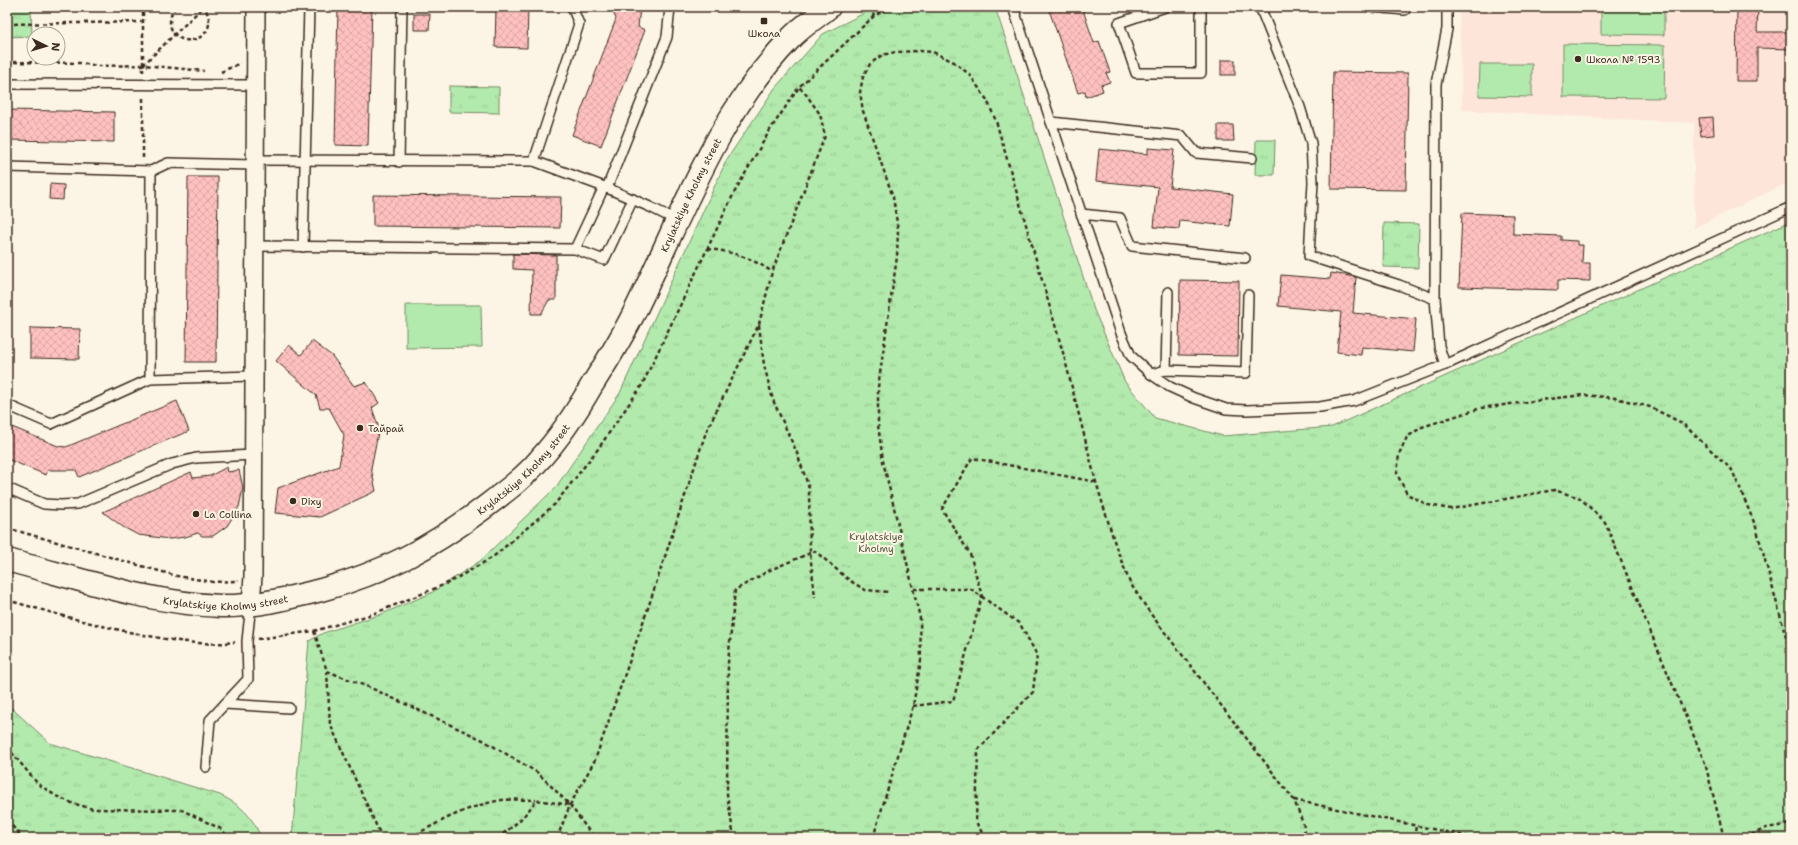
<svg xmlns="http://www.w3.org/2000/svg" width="1798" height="845" font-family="'Shantell Sans',sans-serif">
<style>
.built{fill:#fde5da}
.grass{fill:#b2eaad;stroke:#768a66}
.park{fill:url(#park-tufts);stroke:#768a66}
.building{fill:url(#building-cross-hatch);stroke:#3b2a1e}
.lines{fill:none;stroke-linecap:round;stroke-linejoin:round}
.lane-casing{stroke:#3b2a1e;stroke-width:12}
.street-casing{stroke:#3b2a1e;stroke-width:20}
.secondary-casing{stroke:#3b2a1e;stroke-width:25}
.path{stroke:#3b2a1e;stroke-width:2.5;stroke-dasharray:4 3;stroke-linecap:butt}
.lane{stroke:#fcf5e5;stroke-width:9}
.street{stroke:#fcf5e5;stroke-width:17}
.secondary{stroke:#fcf5e5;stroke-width:22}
.poi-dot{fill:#3b2a1e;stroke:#fcf5e5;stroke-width:1.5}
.labels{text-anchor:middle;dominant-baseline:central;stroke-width:4;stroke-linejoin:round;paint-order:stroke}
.poi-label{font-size:10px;fill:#3b2a1e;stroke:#fcf5e5;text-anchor:start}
.street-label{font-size:10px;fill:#3b2a1e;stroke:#fcf5e5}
.park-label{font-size:10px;fill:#595a42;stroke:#fcf5e5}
</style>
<defs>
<pattern id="park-tufts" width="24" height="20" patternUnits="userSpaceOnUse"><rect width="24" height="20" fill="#b2eaad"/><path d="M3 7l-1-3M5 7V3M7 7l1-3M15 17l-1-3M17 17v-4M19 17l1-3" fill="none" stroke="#9ac994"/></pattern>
<pattern id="building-cross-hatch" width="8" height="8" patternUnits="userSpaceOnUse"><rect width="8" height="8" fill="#fec1c0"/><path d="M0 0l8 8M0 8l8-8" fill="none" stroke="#dba6a5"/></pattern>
</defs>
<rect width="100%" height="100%" fill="#fcf5e5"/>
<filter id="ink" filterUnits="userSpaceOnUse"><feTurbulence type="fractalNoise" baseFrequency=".025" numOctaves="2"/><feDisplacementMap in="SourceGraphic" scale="8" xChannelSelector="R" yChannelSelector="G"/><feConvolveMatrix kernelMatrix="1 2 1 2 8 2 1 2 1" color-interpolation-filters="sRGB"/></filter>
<g filter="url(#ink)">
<polygon class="built" points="1459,7 1791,7 1791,181 1694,228 1694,123 1462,110"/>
<g class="grass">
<polygon points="1601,7 1664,7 1664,35 1601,34"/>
<polygon points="1563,44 1665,45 1664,98 1563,97"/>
<polygon points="1480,64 1532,64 1532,97 1479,96"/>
<polygon points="406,305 481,305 482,347 406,348"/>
</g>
<g class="park">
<polygon points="7,7 31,7 32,36 7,37"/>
<polygon points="876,7 995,7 1094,310 1125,382 1155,418 1223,436 1332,427 1791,221 1791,838 292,838 309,641 323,633 382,614 431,593 480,561 556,487 620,393 727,159 775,88 823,34"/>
<polygon points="449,86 499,87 499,113 449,112"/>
<polygon points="1256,140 1275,140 1274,175 1255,175"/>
<polygon points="1384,223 1419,224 1418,268 1383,267"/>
<path d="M 7,704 L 50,743 L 220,795 C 241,805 251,815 260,835 L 282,838 L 7,838 Z"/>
</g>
<g class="building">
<polygon points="338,7 372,7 368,146 335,145"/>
<polygon points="496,7 528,7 527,48 495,47"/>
<polygon points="611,7 640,7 638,27 645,30 601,146 572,135 616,19"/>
<polygon points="1048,7 1082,7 1094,43 1099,41 1110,72 1106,73 1110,82 1101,85 1103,91 1086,97 1085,91 1078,93"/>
<polygon points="1737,7 1758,7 1757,32 1791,32 1791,49 1757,48 1757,81 1736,81"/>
<polygon points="414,14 430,14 429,30 414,30"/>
<rect x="1221" y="60" width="14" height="15"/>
<polygon points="1333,72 1408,73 1406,190 1331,189"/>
<polygon points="7,110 114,112 114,142 7,140"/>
<polygon points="1713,117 1714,135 1701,136 1699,118"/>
<polygon points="1218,125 1233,125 1234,141 1218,141"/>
<polygon points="1148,148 1174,150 1170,187 1233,194 1230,226 1180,221 1179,229 1154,227 1158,187 1096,181 1099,149 1148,154"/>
<polygon points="188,177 218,177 216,362 186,362"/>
<polygon points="50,184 64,185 63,200 49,199"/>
<polygon points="373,195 561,197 560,228 373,226"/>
<polygon points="1462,213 1513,215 1513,234 1561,236 1561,240 1577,241 1577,245 1583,245 1582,263 1590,263 1590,281 1558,280 1558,290 1459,287"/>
<polygon points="513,254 556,255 556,300 549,300 541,314 531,314 532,270 513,269"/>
<polygon points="1331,273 1356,277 1353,313 1416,319 1413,352 1362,347 1361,355 1337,352 1341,312 1278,306 1281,275 1330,279"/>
<polygon points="1180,280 1239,281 1238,356 1179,355"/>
<polygon points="30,328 80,329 79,359 30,358"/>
<polygon points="312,341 332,356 354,386 366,382 379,403 372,408 379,428 371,468 376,491 320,517 275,513 278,488 339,466 344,435 329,408 320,408 316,395 276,361 289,345 301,355"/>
<polygon points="177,401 189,431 79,477 76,470 48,470 46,475 7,459 7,425 58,446 66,447"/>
<polygon points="227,467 228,472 239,470 243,488 239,507 227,526 213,536 202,536 198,533 185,537 170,539 138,535 123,527 103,512 191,472 193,478 210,476"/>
</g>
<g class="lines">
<defs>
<g id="lane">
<polyline points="572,7 579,24 534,161 607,188"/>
<polyline points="670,7 667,37 607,188 650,207 678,221"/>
<polyline points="1013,7 1121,333 1131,356 1151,374 1170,387 1194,398 1226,409 1247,410 1320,407 1354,401 1445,365 1791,207"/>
<polyline points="1165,7 1119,23 1136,73 1201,73 1201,7"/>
<polyline points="1260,7 1300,107 1311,143 1313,182 1309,256 1399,285 1435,299 1439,346 1445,365"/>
<polyline points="1371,7 1405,10"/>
<polyline points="7,84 255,85"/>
<polyline points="1051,122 1182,136 1196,153 1252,158"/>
<polyline points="254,160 534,161"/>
<polyline points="399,162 402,7"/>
<polyline points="7,167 151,171"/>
<polyline points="1081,214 1120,218 1132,246 1245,258"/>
<polyline points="254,246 575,249 604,260 633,199"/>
<polyline points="303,247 309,7"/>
<polyline points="575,249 604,187"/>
<polyline points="1435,299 1436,84 1447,29 1447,7"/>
<polyline points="1166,370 1168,292"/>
<polyline points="1151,374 1166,370 1246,373 1248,295"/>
<polyline points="254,376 150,379 151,171 168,163 254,165"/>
<polyline points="7,405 51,424 150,379"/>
<polyline points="7,488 44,504 61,505 78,504 172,464 196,458 253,455"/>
<polyline points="225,704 289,708"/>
<polyline points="206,767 210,720 248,679 247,641 251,604"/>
</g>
<polyline id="street" points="251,604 253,576 256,7"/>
<g id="secondary">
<path id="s1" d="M 7,560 C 77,578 148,603 221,606 C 254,607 289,598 321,590 C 383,573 430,548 481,510 C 502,494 523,479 540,459 C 561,436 577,411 592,385 C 608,360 624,334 637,307 C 682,215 717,115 790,39 C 801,27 816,18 829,7"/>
</g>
</defs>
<use href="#lane" class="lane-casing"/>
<use href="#street" class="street-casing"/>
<use href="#secondary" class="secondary-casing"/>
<g class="path">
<path d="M 176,7 C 171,12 170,18 170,24 C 175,54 225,39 204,7"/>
<polyline points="870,7 874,16"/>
<polyline points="7,24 143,22"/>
<polyline points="7,62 81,63 97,66 143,65 204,71"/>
<polyline points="143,65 203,7"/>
<polyline points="143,72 143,7"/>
<polyline points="221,72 240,63"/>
<polyline points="143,158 143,95"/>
<path d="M 707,249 C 731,251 753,258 772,272"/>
<polyline points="759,325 764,365 773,400 797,453 809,488 810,553 815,597"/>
<polyline points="7,528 177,576 213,582 236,581 238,580"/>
<polyline points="914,589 971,589 1020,624 1037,655 1033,692 978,750 976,822 985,838"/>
<path d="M 7,600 C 53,613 97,626 144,635 C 174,641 205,646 235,642"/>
<polyline points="314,631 327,671 330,724 382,838"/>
<polyline points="258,639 314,631 373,614 448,583 493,557 555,504 598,449 642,385 734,193 770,130 799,87 874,16 891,7"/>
<polyline points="327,671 371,688 483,740 538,773 570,805 594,838"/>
<polyline points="913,706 953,701 982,596 970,554 942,509 972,458 1096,482"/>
<polyline points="7,747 38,784 56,796 72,803 93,809 182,810 221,829 229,838"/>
<polyline points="1294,800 1475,838"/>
<polyline points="7,821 24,838"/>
<polyline points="415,835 422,838"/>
<path d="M 410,838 C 438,822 470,805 502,800 C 513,799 525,800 536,800"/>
<path d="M 497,838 C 513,827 525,817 536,800 L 570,805"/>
<polyline points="557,838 570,805 595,760 648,608 706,432 759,324 772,272 825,136 820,114 805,93 799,87"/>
<polyline points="734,838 727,794 728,663 735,590 770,570 815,551 849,580 865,590 889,592"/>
<polyline points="873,838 913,706 921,660 920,618 883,461 878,425 878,387 897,257 898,229 893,197 863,111 860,92 863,77 870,64 882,55 896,52 918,51 933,52 954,62 970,75 987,100 996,121 1064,356 1096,482 1116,547 1130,583 1150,613 1294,800 1304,826 1305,838"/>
<polyline points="1414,838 1416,826"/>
<polyline points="1724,838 1705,763 1605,522 1580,498 1554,490 1451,509 1428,505 1407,494 1397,474 1399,454 1407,437 1422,427 1481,408 1549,399 1583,395 1616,398 1650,407 1682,423 1732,470 1756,527 1791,655"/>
<polyline points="1745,838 1766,828 1791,824"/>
</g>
<use href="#lane" class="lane"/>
<use href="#street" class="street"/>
<use href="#secondary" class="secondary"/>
</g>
</g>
<g class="poi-dot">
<rect x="760" y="17" width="8" height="8" rx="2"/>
<circle cx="1578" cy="59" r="4"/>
<circle cx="360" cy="428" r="4"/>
<circle cx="293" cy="501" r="4"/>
<circle cx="196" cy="514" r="4"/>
</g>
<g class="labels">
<g class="poi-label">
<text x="764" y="33" text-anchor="middle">Школа</text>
<text x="1586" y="59">Школа № 1593</text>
<text x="368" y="428">Тайрай</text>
<text x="301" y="501">Dixy</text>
<text x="204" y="514">La Collina</text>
</g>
<g class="street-label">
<text stroke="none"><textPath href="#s1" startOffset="884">Krylatskiye Kholmy street</textPath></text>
<text stroke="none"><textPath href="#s1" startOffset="560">Krylatskiye Kholmy street</textPath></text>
<text stroke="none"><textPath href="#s1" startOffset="224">Krylatskiye Kholmy street</textPath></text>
</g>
<g class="park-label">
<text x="876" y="536">Krylatskiye<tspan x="876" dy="12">Kholmy</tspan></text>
</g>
</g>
<rect width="1798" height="845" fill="none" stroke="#fcf5e5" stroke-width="24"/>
<rect x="12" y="12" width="1774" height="821" fill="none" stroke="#3b2a1e" stroke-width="1.5" filter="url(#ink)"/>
<g transform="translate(46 46) rotate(95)"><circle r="19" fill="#fcf5e5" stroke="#afa495"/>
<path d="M0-3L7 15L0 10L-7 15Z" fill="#3b2a1e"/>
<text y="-6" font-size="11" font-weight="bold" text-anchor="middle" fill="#3b2a1e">N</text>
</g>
</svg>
